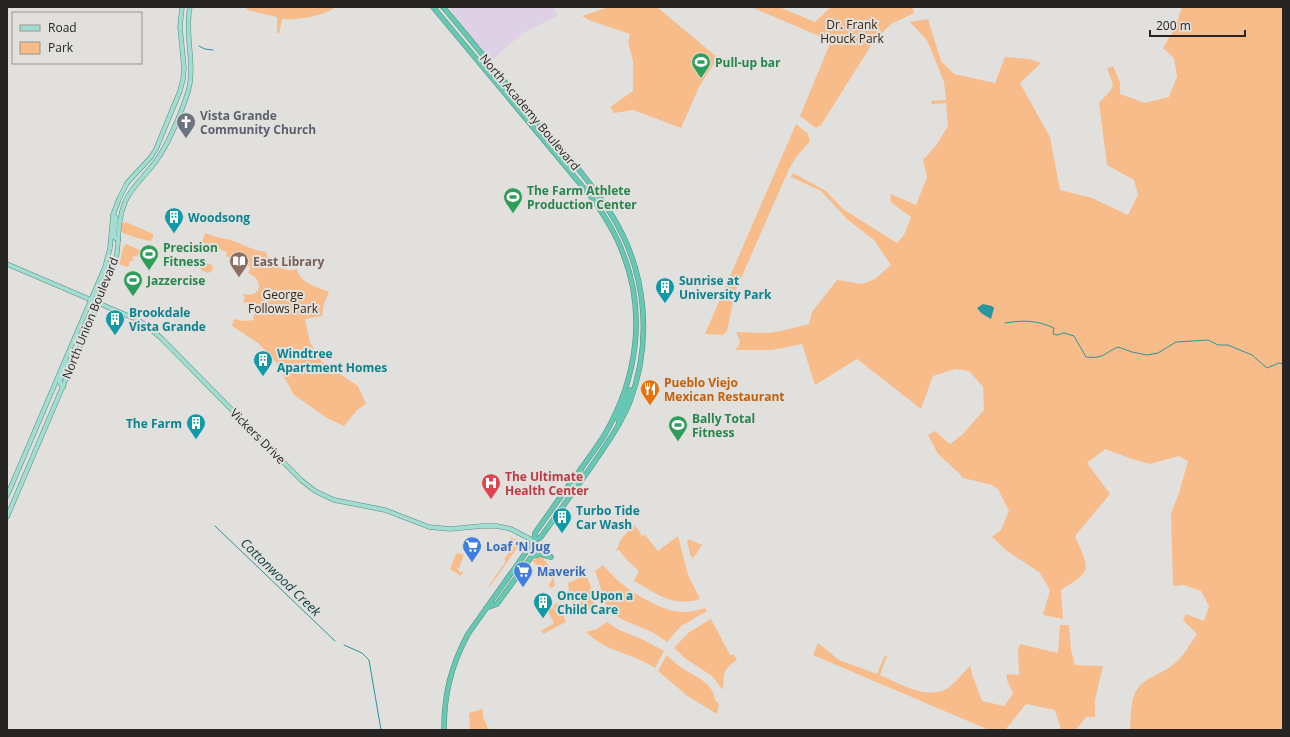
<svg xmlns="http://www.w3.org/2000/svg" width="1290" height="737" font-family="'Open Sans',sans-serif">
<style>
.commercial{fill:#ded1e5}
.green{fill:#f7bc8a}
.water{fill:#2895a0}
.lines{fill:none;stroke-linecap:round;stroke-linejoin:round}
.stream{stroke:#2895a0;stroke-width:1}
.major-casing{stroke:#508e81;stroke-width:5}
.highway-casing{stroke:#508e81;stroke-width:5.5}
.major{stroke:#a3ddd1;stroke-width:4}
.highway{stroke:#66c7b3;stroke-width:4.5}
.labels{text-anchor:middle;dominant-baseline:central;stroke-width:4;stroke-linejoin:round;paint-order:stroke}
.park-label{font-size:12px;fill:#3b230d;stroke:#e2e0dd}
.leisure-label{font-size:12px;font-weight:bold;fill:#27864d;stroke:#e2e0dd;text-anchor:start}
.street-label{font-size:12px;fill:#262524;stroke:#e2e0dd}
.worship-label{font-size:12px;font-weight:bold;fill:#5b616d;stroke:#e2e0dd;text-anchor:start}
.culture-label{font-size:12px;font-weight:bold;fill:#0d838f;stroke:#e2e0dd;text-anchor:start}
.education-label{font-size:12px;font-weight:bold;fill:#785e54;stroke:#e2e0dd;text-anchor:start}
.food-label{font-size:12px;font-weight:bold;fill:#c56008;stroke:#e2e0dd;text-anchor:start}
.health-label{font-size:12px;font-weight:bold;fill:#be3a42;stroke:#e2e0dd;text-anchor:start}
.shop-label{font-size:12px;font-weight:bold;fill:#366cbe;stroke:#e2e0dd;text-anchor:start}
.water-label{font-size:13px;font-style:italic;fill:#083a3e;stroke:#e2e0dd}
</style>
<rect width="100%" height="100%" fill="#e2e0dd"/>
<polygon class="commercial" points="449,7 554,7 557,16 523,33 493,59 489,59 468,33"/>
<g class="green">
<path d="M 246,7 L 332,7 L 333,9 C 318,17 299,20 282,19 L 279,34 L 277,33 L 277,17 L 247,10 Z"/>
<polygon points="609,7 657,7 718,58 700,85 681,128 633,110 614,113 610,107 633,91 633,60 628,43 630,34 591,21 582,16"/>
<polygon points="751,7 779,7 815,22 831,7 912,7 914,13 891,24 874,41 821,125 816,128 800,116 831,41"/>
<path d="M 1182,7 L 1283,7 L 1283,730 L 1130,730 C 1131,717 1130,698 1138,688 C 1145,678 1161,674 1170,667 C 1182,659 1189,646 1197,634 L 1183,620 L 1186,614 L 1204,621 L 1209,606 L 1201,591 L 1184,585 L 1173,586 L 1171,513 L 1179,493 L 1188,461 L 1179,456 L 1150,464 L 1129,458 L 1105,449 L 1087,463 L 1110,494 L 1075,536 C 1089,569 1094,570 1061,590 L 1063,619 L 1043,615 L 1050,590 L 1039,572 L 1007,551 L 992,537 L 1001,530 L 1009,511 L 998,489 L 992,485 L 963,478 L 960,474 L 938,454 L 928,435 L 935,431 L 950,444 L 962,435 L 984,410 L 983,387 L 969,371 L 955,369 L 933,376 L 921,409 L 857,359 L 815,385 L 802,344 L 772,350 L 735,350 L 738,347 L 740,341 L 736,332 L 768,333 L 781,331 L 809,324 L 812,312 L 837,280 L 862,284 L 875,279 L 891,265 L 874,240 L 848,220 L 821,191 L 791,177 L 793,173 L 826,191 L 843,209 L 897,243 L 904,235 L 911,217 L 893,204 L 890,200 L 891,194 L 916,205 L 927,177 L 923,160 L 937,144 L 948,126 L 946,103 L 932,104 L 931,101 L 946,100 L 944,82 L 930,47 L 926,39 L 910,22 L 928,19 L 941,61 L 954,74 L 995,83 L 1005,57 L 1030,59 L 1041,63 L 1020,83 L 1050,137 L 1060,190 L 1092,198 L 1128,215 L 1138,195 L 1134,180 L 1107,165 L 1099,103 L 1111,90 L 1113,84 L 1107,69 L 1113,66 L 1120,82 L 1120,94 L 1145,103 L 1169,97 L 1177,77 L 1174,58 L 1163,48 L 1176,26 Z"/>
<polygon points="796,124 808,134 810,141 797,156 789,169 735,292 727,331 723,335 705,334"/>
<path d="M 126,222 L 153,234 L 153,238 L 151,240 L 152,241 C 149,242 128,235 123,233 L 121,230 L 122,223 Z"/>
<path d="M 205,233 C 214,237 224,238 233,241 C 245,245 254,251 266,252 C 268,264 286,273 297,269 C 301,284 315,286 329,292 L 324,304 L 322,316 L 305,319 L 310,342 L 322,362 L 358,386 L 366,404 L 357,410 L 344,426 L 327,418 L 294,395 L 276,362 L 258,343 L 232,326 L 234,319 L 244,321 L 254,320 L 253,317 L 255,311 L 253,303 L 243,302 L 245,297 L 243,296 L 244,294 C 261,298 265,280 248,273 L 251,267 L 226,256 L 227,252 L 202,242 Z"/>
<path d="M 126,244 L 147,253 L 146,258 L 143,258 L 144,255 L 139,253 L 138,256 L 136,255 L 135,257 L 133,256 L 132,258 L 134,259 L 133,261 L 130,261 L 128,267 L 119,264 C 122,258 121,248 126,244 Z"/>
<polygon points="201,262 204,262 212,265 213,268 212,271 208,273 201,270 199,265"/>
<path d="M 634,525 L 640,532 L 641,536 L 645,535 L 658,551 L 678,536 L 688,575 L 700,599 C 673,608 656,593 634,581 L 639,571 L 628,561 L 619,550 L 616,551 L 621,539 Z"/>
<polygon points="510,537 520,541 520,544 491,585 488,587 506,561 504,560 508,554 507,551 510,551 513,549"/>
<polygon points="688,539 702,545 692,560 691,559 693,558 693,557 691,557 687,541"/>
<polygon points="459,553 464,555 460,565 460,568 458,567 457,569 460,570 459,572 461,573 462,571 463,572 461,576 450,569 456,554"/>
<path d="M 535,556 L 541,556 C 550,565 553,574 555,586 L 550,588 L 549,584 L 552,580 L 551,576 L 532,561 L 536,558 Z"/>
<path d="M 603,565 C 615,579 628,590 643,598 C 665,610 680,617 705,608 L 707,611 L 681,626 L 667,642 C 660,637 653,632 645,629 C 630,622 615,620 606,604 C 601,594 600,582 595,571 Z"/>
<polygon points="586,575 590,584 595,605 587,610 575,614 570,599 568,583"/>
<polygon points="557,603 560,605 566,622 543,634 541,631 554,623 547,610 553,608 562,621 553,606"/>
<path d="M 711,619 L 730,655 L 734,655 L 737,660 C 722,669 724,675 723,690 L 712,676 L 686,659 L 674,648 L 688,633 Z"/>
<path d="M 607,622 L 619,630 L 644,640 L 664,651 L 655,668 C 632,653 606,652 586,632 L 597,629 Z"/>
<path d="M 1060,625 L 1069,625 L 1071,650 L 1075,665 L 1103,666 L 1095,700 L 1095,717 L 1086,717 L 1076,730 L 1061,730 L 1055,710 L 1026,704 L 1005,730 L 989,730 L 813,655 L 818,643 L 839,660 L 877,674 L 885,655 L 887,656 L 880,675 C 898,683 928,701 948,688 C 956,682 963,673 970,666 L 973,677 L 982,701 L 1004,706 L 1013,694 L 1007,680 L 1007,676 L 1006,674 L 1019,675 L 1018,650 L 1020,644 L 1058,653 Z"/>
<path d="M 667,655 C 672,660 676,664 682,668 C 694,676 714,683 715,700 L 719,704 L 717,714 L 689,697 L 658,671 Z"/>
<polygon points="483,709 483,717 489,730 470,730 469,713"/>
</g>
<polygon class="water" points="983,304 992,306 994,308 991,319 981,313 977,308"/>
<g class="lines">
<g class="stream">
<polyline points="199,46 205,49 213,50"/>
<path d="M 1005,323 C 1024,320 1036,320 1054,328 L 1053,334 L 1057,335 L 1064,333 L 1074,336 L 1086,357 C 1104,359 1104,353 1118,347 L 1132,352 L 1147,355 L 1158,353 L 1176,342 L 1208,340 L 1218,345 L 1228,345 L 1252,355 L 1267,368 L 1279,363 L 1283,364"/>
<polyline points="215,526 335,641"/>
<polyline points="344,645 362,653 369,660 381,730"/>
</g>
<defs>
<g id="major">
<polyline points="113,215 116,218 114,237 118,240"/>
<polyline points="7,264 138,320 147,326 161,338 301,480 315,491 334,500 385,510 429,527 450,529 482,526 497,526 511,529 534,541"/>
<polyline points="63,387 60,383 60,381 66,366 66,360"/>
<polyline points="7,496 105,267 110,248 113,215 119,199 127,183 151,157 156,149 180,91 183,79 184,68 180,27 182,7"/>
<path d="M 568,499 C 567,487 583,480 581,468"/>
<path d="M 7,517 L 110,276 C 113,268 115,261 117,253 C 119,235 118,219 125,202 C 132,186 146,175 156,161 C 168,145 182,111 188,92 C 196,64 184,35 190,7"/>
</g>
<g id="highway">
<path d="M 433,7 L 592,198 C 604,215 615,232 622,251 C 647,312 637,379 605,434 C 598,446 589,457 581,469 C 565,490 550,512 535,533 L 534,541"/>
<path d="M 443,7 C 473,42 501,78 531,114 C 558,146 589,178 611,214 C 647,271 653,342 629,404 C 618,429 602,451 586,474 C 571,495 556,516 541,537 L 534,541 L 468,634 C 451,666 444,694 444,730"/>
<polyline points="619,424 618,418 630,390"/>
<polyline points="486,608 497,604 532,556 540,554 551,557"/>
</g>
</defs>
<use href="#major" class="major-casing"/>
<use href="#highway" class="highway-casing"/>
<use href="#major" class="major"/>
<use href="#highway" class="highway"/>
</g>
<defs>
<symbol id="stadium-pin" viewBox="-11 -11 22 30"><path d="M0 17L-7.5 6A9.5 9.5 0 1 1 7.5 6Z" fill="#2e9e5b" stroke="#e2e0dd"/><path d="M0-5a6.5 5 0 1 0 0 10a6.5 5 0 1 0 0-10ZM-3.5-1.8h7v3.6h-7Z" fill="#fff"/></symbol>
<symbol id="church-pin" viewBox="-11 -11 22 30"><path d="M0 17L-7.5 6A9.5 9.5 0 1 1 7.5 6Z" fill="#6b7280" stroke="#e2e0dd"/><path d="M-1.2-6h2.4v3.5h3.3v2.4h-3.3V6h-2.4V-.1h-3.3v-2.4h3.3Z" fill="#fff"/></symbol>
<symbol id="building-pin" viewBox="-11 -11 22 30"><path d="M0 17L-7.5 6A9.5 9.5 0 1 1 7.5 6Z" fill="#0f9aa8" stroke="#e2e0dd"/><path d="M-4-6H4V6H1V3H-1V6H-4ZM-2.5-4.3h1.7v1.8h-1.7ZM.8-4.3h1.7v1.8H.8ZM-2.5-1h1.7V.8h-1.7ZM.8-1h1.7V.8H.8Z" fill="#fff"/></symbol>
<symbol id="library-pin" viewBox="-11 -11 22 30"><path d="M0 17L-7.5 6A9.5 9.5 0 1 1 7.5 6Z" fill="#8d6e63" stroke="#e2e0dd"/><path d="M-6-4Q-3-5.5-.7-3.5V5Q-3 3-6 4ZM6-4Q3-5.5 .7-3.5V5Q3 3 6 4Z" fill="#fff"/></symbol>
<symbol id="restaurant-pin" viewBox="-11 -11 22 30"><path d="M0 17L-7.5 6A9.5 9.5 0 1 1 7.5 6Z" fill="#e8710a" stroke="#e2e0dd"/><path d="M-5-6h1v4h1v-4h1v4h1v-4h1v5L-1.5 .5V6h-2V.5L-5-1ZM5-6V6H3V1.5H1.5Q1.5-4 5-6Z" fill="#fff"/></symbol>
<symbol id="hospital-pin" viewBox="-11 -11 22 30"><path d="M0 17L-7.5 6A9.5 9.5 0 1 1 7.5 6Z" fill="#e0444e" stroke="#e2e0dd"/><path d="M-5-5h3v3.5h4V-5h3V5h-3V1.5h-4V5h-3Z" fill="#fff"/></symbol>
<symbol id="supermarket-pin" viewBox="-11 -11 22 30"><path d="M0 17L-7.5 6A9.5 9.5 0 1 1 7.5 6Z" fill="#3f7fe0" stroke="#e2e0dd"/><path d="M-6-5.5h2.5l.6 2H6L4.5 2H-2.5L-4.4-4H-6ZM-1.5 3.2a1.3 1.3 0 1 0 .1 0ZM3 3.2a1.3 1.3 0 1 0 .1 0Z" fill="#fff"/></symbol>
</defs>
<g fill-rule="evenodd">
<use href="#stadium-pin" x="690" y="51" width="22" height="30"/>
<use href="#church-pin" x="175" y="111" width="22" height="30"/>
<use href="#stadium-pin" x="502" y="186" width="22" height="30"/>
<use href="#building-pin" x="163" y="206" width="22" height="30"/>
<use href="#stadium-pin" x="138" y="243" width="22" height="30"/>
<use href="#library-pin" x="228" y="250" width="22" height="30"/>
<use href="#stadium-pin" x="122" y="269" width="22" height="30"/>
<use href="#building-pin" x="654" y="276" width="22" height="30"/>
<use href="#building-pin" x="104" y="308" width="22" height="30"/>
<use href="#building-pin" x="252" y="349" width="22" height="30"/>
<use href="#restaurant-pin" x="639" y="378" width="22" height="30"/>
<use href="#building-pin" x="185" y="412" width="22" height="30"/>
<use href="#stadium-pin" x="667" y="414" width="22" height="30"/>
<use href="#hospital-pin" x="480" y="472" width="22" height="30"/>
<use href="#building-pin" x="551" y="506" width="22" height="30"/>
<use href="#supermarket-pin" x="461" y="535" width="22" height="30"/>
<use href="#supermarket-pin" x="512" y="560" width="22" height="30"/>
<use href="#building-pin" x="532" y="591" width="22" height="30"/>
</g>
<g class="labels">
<g class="park-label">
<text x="852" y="24">Dr. Frank<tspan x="852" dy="14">Houck Park</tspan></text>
<text x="283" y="294">George<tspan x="283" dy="14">Follows Park</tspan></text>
</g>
<g class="leisure-label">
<text x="715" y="62">Pull-up bar</text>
<text x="527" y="190">The Farm Athlete<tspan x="527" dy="14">Production Center</tspan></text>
<text x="163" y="247">Precision<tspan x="163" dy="14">Fitness</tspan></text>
<text x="147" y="280">Jazzercise</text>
<text x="692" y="418">Bally Total<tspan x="692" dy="14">Fitness</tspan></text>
</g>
<g class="street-label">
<text transform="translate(530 112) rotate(50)">North Academy Boulevard</text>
<text transform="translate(90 318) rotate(-68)">North Union Boulevard</text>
<text transform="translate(258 436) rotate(45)">Vickers Drive</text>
</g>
<g class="worship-label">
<text x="200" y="115">Vista Grande<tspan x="200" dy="14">Community Church</tspan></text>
</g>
<g class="culture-label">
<text x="188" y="217">Woodsong</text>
<text x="679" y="280">Sunrise at<tspan x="679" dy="14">University Park</tspan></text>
<text x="129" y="312">Brookdale<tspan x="129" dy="14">Vista Grande</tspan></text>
<text x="277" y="353">Windtree<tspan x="277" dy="14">Apartment Homes</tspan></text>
<text x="182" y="423" text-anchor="end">The Farm</text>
<text x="576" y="510">Turbo Tide<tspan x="576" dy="14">Car Wash</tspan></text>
<text x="557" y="595">Once Upon a<tspan x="557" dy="14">Child Care</tspan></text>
</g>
<g class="education-label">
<text x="253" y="261">East Library</text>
</g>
<g class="food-label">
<text x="664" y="382">Pueblo Viejo<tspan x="664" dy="14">Mexican Restaurant</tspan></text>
</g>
<g class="health-label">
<text x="505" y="476">The Ultimate<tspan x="505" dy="14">Health Center</tspan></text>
</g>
<g class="shop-label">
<text x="486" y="546">Loaf 'N Jug</text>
<text x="537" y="571">Maverik</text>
</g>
<g class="water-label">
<text transform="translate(281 577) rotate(44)">Cottonwood Creek</text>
</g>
</g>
<rect width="1290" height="737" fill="none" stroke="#262524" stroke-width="16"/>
<rect x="12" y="12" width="130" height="52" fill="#e2e0dd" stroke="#979593"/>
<rect x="20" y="25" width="20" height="6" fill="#a3ddd1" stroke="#979593"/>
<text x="48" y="32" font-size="12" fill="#262524">Road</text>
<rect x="20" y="42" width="20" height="12" fill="#f7bc8a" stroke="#979593"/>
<text x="48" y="52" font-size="12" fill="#262524">Park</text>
<path d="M1150 30v6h95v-6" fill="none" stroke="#262524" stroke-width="2"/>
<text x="1156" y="30" font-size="12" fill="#262524" stroke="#e2e0dd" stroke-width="3" paint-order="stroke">200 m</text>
</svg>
